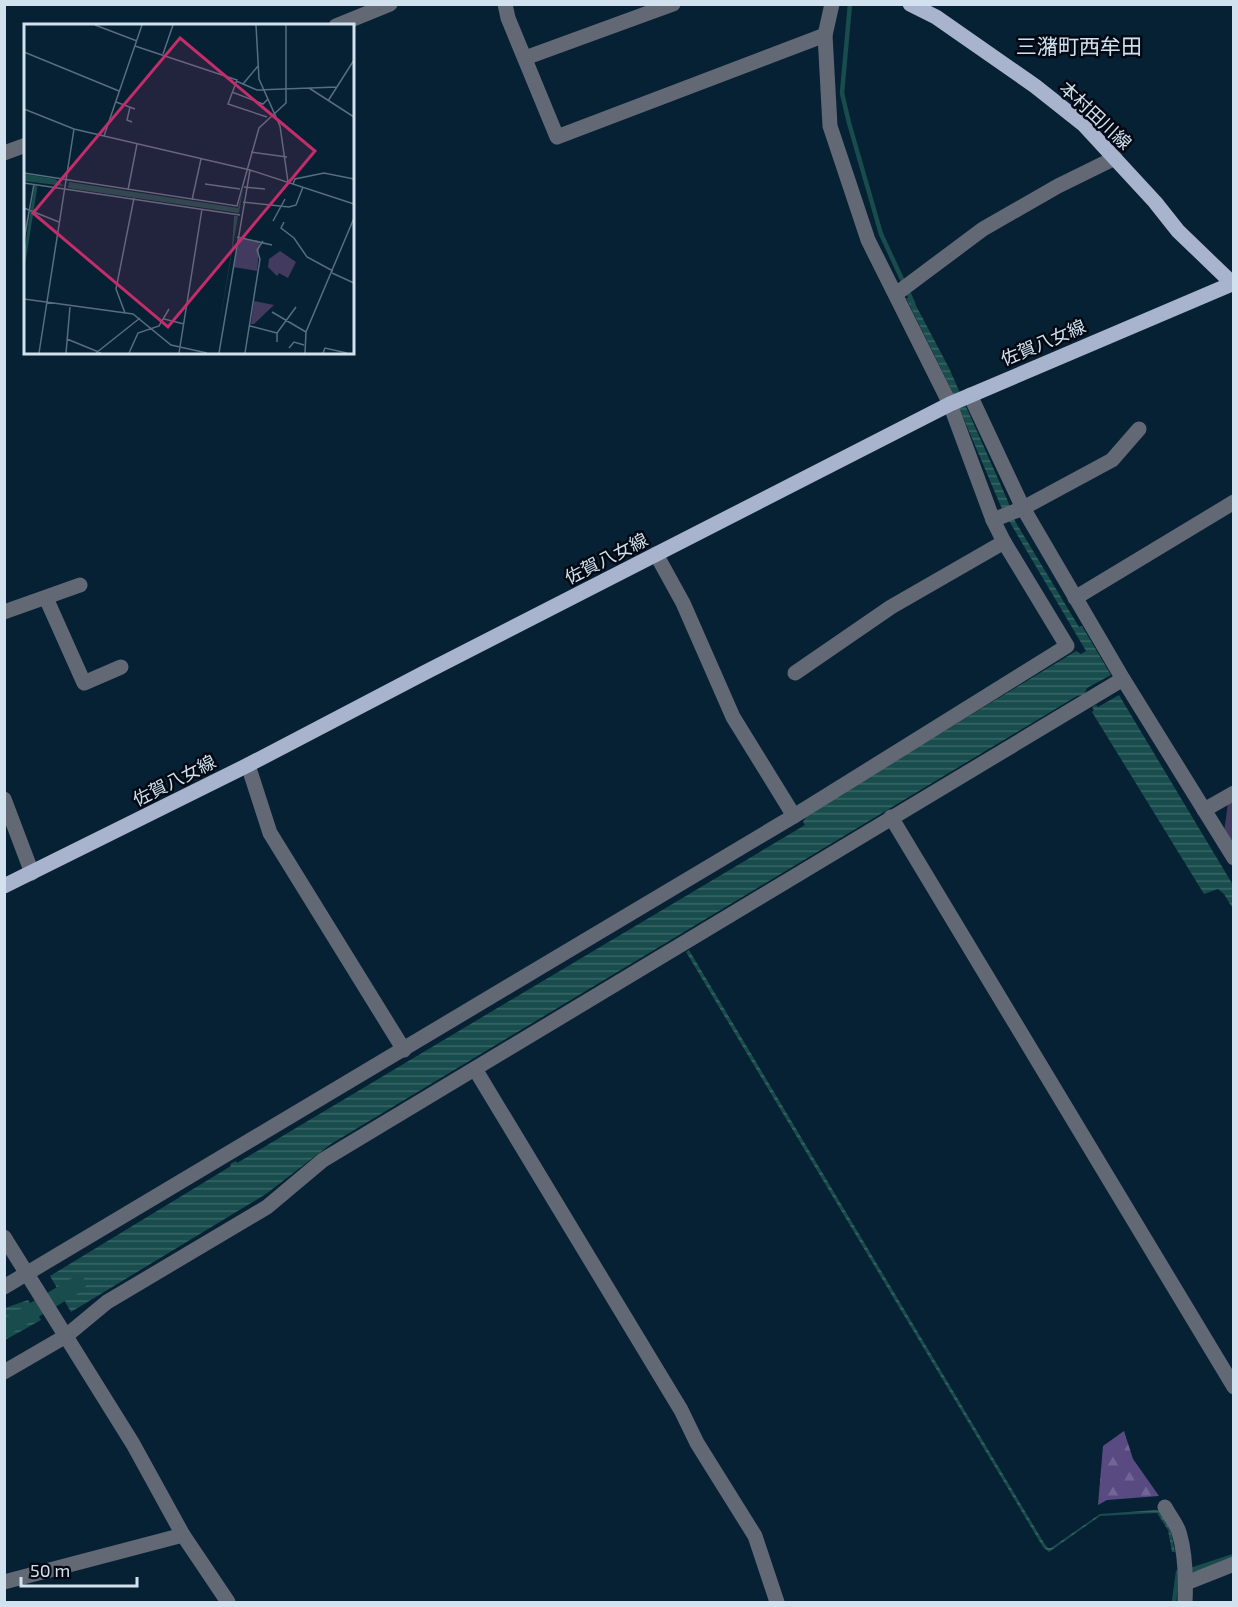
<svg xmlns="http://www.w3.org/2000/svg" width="1238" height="1607" font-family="'Exo 2','Noto Sans JP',sans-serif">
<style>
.grass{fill:#433b5f}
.forest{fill:url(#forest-firs)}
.water{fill:url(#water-rules)}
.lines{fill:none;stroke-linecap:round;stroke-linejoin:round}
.stream{stroke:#194c4c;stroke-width:4.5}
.canal{stroke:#194c4c;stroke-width:16}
.minor{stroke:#636875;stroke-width:15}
.major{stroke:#a8b3ce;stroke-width:15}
.labels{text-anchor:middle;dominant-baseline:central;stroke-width:5;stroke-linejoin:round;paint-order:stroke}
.street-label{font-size:18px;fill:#d1e1ee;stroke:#020912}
.quarter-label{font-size:21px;fill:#d1e1ee;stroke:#020912}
.inset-river{fill:none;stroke:#194c4c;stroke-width:3}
.inset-road{fill:none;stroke:#576e7e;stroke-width:1.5}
.view{fill:#c42c6a;fill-opacity:0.15;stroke:#c42c6a;stroke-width:3}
.inset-edge{fill:none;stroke:#d1e1ee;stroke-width:3}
</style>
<defs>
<pattern id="forest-firs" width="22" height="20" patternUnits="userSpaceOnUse" patternTransform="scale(1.5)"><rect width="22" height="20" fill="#594b82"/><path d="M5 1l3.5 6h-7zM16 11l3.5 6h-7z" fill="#706594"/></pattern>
<pattern id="water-rules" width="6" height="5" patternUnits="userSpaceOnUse" patternTransform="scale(1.5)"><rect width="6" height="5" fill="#194c4c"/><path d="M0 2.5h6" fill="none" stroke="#396666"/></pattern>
</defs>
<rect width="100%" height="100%" fill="#062134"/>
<polygon class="grass" points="1233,800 1233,850 1224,832 1228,803"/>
<polygon class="forest" points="1124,1431 1133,1459 1159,1496 1107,1500 1098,1505 1103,1446"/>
<g class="water">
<polygon points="906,298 912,298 949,368 1007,499 1015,521 1079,627 1082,626 1111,675 1087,688 1084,695 1077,696 331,1144 266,1194 71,1312 50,1276 231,1166 230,1164 236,1161 237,1163 805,825 803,822 808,814 1076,651 1081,654 1086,651 1002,509 951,389"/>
<polygon points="1119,695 1233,885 1233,909 1224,894 1218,889 1204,894 1092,712 1094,710 1092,707 1096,705 1098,707"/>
<polygon points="689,950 1044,1543 1048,1548 1051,1548 1100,1514 1156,1510 1160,1511 1171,1532 1175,1552 1172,1552 1168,1530 1157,1513 1100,1516 1049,1552 1043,1547 686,952"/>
<polygon points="28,1300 41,1320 5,1340 5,1308"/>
</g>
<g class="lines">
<g class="stream">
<polyline points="850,4 842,93 849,123 881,234 913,303"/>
<polyline points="1188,1571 1234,1556"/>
<polyline points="1174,1602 1178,1572 1180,1572"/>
</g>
<polyline class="canal" points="4,1328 78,1284"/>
<g class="minor">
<polyline points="505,4 508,18 557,137 825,35"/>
<polyline points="336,26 390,4"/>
<polyline points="525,58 673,4"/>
<polyline points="4,153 26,145"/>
<polyline points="896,294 983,229 1058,186 1115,158"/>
<polyline points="970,395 1023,508 1123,679 1234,858"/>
<polyline points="993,520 1023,508 1112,460 1139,429"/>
<polyline points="656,554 683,603 733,717 794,816"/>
<polyline points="46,598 84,683 121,667"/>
<polyline points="1075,598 1234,502"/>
<polyline points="4,612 80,585"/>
<polyline points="795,673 891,607 1004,542"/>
<polyline points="248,765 270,833 404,1050"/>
<polyline points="4,799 32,873"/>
<polyline points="1204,810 1234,793"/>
<polyline points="891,817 1234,1387"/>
<polyline points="475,1069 681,1410 697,1443 755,1536 777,1602"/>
<polyline points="4,1237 133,1444 183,1535 228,1602"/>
<polyline points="4,1287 794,816 1067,646 1004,542 993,520 950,404 868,240 830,126 825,35 832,4"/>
<polyline points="4,1372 66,1336 107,1302 267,1207 323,1160 1123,679"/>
<path d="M 1165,1507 C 1169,1515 1176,1523 1179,1532 C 1185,1552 1186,1581 1185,1602"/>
<polyline points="4,1582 183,1535"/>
<polyline points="1186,1583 1234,1564"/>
</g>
<g class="major">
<polyline points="910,4 936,17 1035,86 1083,124 1155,202 1178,231 1232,283"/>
<polyline points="4,886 248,765 424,673 950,404 1234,283"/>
</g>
</g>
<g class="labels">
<g class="street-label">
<text transform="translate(1096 115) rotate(43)">本村田川線</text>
<text transform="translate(1043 342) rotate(-23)">佐賀八女線</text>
<text transform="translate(606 558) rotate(-27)">佐賀八女線</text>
<text transform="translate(174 780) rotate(-27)">佐賀八女線</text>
</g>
<g class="quarter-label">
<text x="1079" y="45">三潴町西牟田</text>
</g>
</g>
<g transform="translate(24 24)">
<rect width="330" height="330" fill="#062134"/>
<path d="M 216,214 L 236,217 L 233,247 L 209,243 ZM 230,277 L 250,281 L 230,300 L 227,300 Z" fill="#433b5f"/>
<path d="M 256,227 L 272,238 L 264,254 L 255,249 L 253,252 L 244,243 L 245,235 Z" fill="#433b5f"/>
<path d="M 0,150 L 31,155 L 40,162 L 0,157 ZM 45,158 L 214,184 L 219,164 L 215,189 L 44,164 ZM 210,192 L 214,192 L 191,328 L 208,224 Z" fill="#194c4c"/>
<path class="inset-river" d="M 0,238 L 12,162"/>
<path class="inset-road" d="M 71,1 L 113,17M 232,1 L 235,55 L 256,102 L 264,158M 111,22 L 213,56 L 204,80 L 243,93M 0,28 L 95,67M 139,30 L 149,1M 212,57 L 233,66 L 313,63M 219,60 L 234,42M 285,64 L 330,93M 208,68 L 239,80 L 244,75M 304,77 L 330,36M 92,78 L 111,85M 106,83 L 103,96 L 108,98M 0,85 L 50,105 L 226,146 L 330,180M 80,112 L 118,1M 227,128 L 263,133M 0,149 L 213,182 L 235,104 L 262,79 L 262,1M 0,159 L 216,191M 181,160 L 216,165M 269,160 L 271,155 L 300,149 L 330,155M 220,163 L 241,165M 104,166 L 113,120M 168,176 L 177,135M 219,178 L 265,183 L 272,181 L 279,163M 0,184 L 35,198M 249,197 L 261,175M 260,198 L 257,204 L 270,214 L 283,233 L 309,247M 213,213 L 248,221M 0,216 L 10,160M 308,249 L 330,259M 0,275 L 109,290 L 147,321 L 183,329M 248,288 L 282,308M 101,289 L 92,265 L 110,174M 140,295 L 160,300M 226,302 L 253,309M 43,315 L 77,329M 253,318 L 253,309 L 272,283M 265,324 L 270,318 L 280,321M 15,329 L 50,105M 42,329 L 46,283M 72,329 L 116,294M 105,329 L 114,309 L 135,302 L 145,285M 155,329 L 178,185M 195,329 L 226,146M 221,329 L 236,235 L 233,226 L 239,217M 281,329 L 282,308 L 330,194M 299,329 L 301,324 L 323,329"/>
<path class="view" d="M 156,14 L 291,127 L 144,303 L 9,189 Z"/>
<rect width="330" height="330" class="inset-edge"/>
</g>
<rect width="1238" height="1607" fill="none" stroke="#d1e1ee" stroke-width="12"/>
<path d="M21 1577v9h116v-9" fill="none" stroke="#d1e1ee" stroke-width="3"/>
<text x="30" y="1577" font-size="18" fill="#d1e1ee" stroke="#020912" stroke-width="4.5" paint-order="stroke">50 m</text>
</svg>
